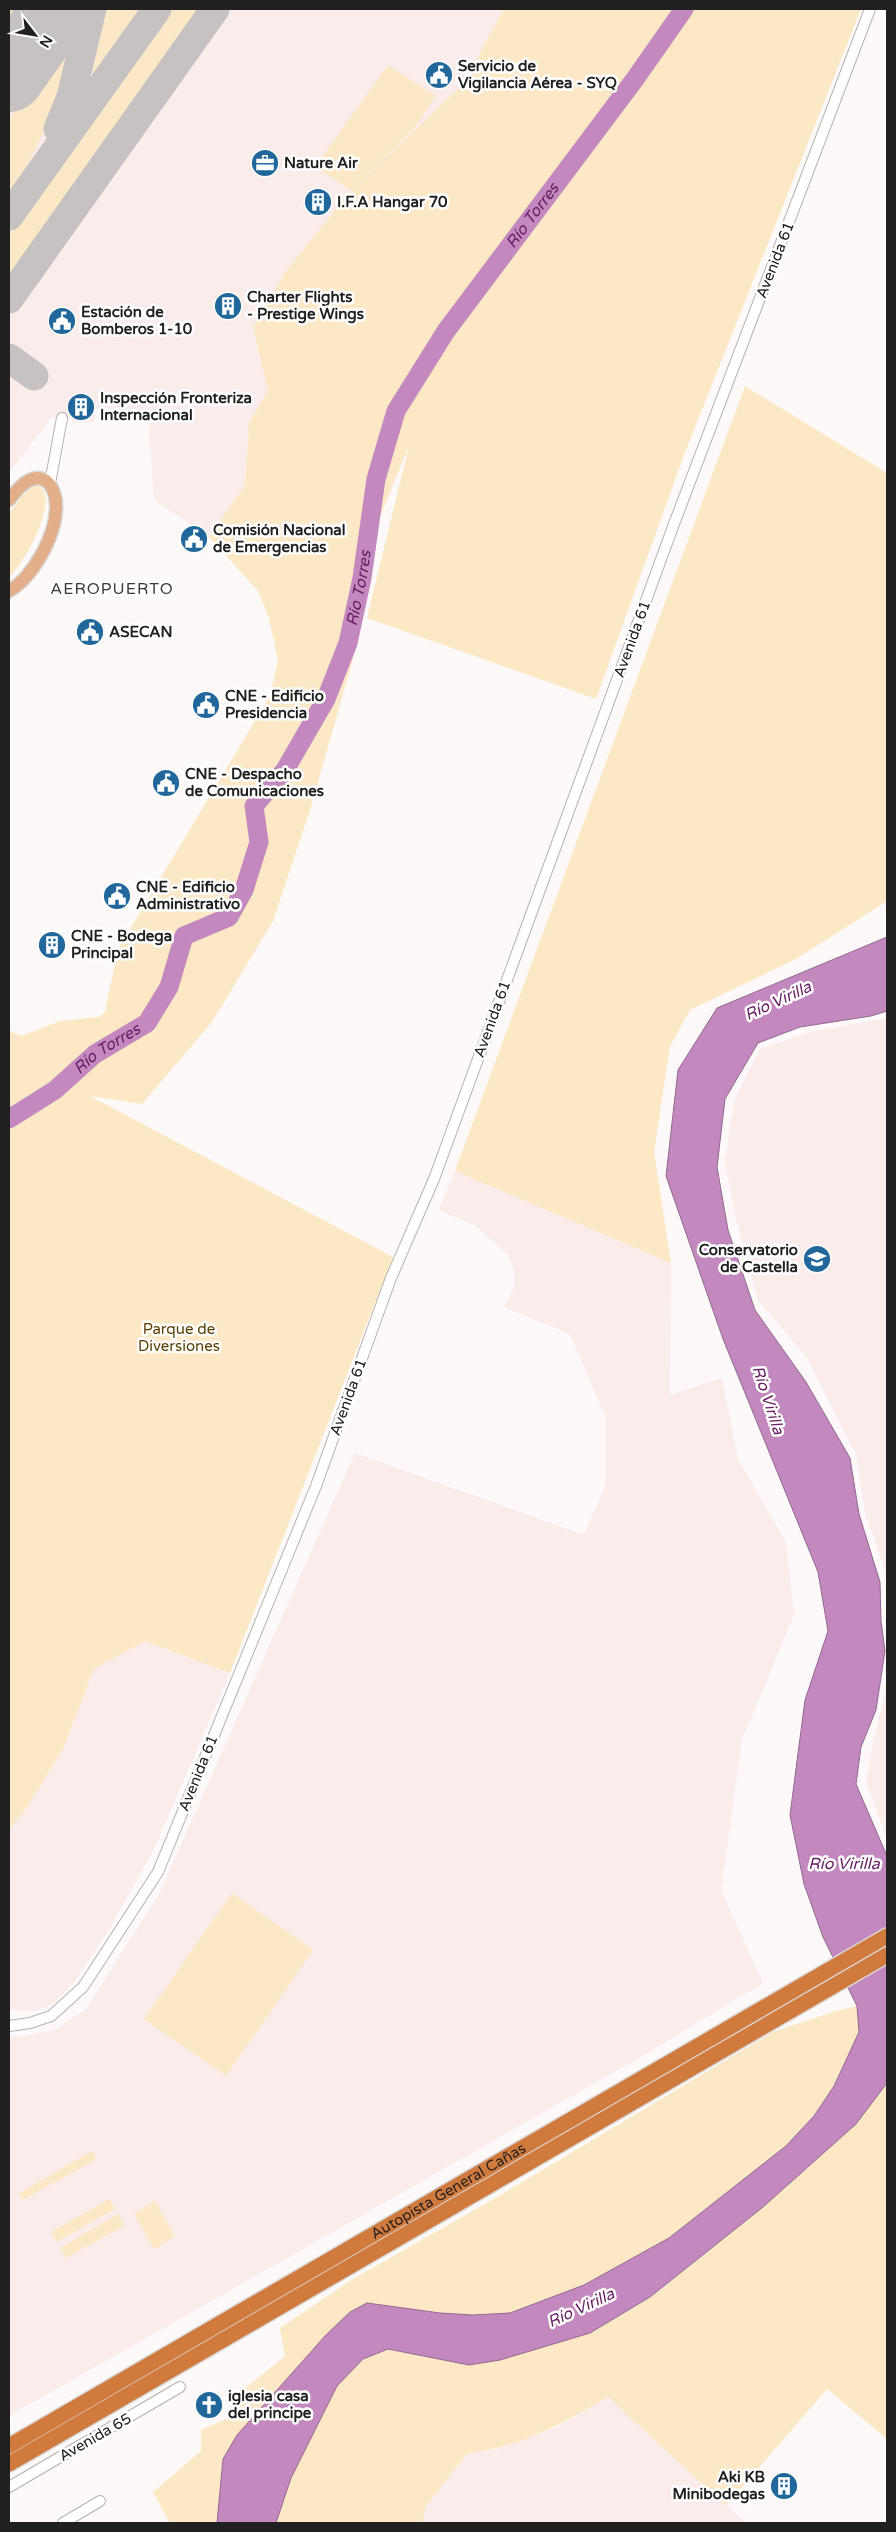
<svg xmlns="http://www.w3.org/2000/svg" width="896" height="2532" font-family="'Varela Round',sans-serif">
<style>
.built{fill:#f9ecea}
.green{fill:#fce8c5}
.water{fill:#c388be;stroke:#92698f}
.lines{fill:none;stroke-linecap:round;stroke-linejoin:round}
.river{stroke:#c388be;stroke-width:19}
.taxiway{stroke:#c6c2c2;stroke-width:29}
.runway{stroke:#c6c2c2;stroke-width:70}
.minor-casing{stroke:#b5b1b1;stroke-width:12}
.major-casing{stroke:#d7d7d7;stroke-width:15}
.highway-casing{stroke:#d7d7d7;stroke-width:18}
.minor{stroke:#fff;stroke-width:10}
.major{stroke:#e3af8b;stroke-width:12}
.highway{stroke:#d07a3d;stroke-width:15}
.labels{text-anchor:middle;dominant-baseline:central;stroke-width:5;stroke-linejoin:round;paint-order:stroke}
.poi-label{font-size:15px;font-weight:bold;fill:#212020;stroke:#fff;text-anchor:start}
.street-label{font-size:15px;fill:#212020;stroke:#fff}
.park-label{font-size:15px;fill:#583e00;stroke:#fff}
.water-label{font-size:16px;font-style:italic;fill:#662063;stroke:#fff}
.neighbourhood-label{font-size:16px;letter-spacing:1px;fill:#3c3939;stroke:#fff}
</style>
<rect width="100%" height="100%" fill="#fdf9f9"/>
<g class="built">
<polygon points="9,9 504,9 463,84 349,194 286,271 253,327 269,391 249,423 245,485 209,537 154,500 148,411 95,409 94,423 72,422 72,418 51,418 9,473"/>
<polygon points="887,1018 887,1576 865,1513 856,1455 807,1358 758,1300 736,1219 725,1164 734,1101 760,1049 809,1032"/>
<polygon points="455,1171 671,1263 670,1395 722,1378 738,1459 786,1542 794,1615 742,1740 721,1890 763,1983 644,2055 9,2416 9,2036 18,2037 55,2030 86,2009 159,1894 355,1453 584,1535 606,1485 606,1418 570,1334 504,1307 514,1287 514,1271 507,1254 476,1226 439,1210"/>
<polygon points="145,1641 230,1673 154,1849 110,1928 72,1985 54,2003 37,2011 9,2010 9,1830 24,1812 63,1749 94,1669"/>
<polygon points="887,1685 887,1838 866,1783 873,1742"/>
<polygon points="608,2397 746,2523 422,2523 426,2506 467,2454 497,2449 558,2427"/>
</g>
<g class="green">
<polygon points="9,9 31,9 9,40"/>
<polygon points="107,9 141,9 93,74 93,69"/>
<polygon points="172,9 205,9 9,286 9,236"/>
<polygon points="504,9 861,9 684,455 596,699 367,618 409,446 379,519 353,659 310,810 273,921 212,1022 142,1104 90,1096 393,1257 230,1673 145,1641 94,1669 63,1749 24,1812 9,1830 9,1031 22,1036 60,1021 99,1017 105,1012 118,949 270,696 278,661 269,618 258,591 209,537 245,485 249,423 268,391 253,327 286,271 348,194 463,84"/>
<path d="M 70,32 C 71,46 66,61 63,74 C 51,119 33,158 9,197 L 9,119 Z"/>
<polygon points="388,65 436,96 414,128 351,190 315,167"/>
<polygon points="745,386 887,473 887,901 796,959 690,1010 670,1046 654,1152 671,1263 455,1171"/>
<path d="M 36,485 C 64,494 23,565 9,577 L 9,513 L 29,488 Z"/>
<polygon points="232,1893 313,1950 226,2076 144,2019"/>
<polygon points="857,2006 859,2032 834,2085 814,2116 786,2146 669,2238 584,2285 510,2313 473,2315 440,2313 367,2303 350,2312 325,2336 237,2435 223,2459 217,2523 170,2523 153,2492 201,2451 201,2430 237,2414 233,2398 285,2356 280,2328 353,2279 492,2200 773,2032 836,2011"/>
<path d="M 887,2083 L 887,2439 L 827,2389 L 726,2506 L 608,2397 C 561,2425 522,2446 467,2454 L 426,2506 L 422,2523 L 276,2523 L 291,2478 L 337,2386 L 363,2359 L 387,2349 L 469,2365 L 590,2333 L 651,2297 L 763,2207 L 856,2124 Z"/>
<polygon points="92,2151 97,2159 23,2200 19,2193"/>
<polygon points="110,2199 115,2209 56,2242 51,2232"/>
<polygon points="155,2201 175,2236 154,2249 134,2214"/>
<polygon points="118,2214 125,2225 66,2258 60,2248"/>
</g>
<polygon class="water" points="887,937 887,1011 871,1016 800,1027 758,1043 725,1099 717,1167 728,1230 755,1310 806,1382 850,1458 859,1514 880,1582 881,1621 885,1651 876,1710 861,1747 856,1784 887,1856 887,2083 856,2124 763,2207 650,2297 590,2333 500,2360 469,2365 388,2349 363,2359 337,2386 291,2478 276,2523 217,2523 223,2459 237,2435 325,2336 350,2312 367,2303 440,2313 473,2315 510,2313 584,2285 669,2238 786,2146 814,2116 834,2086 859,2032 857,2006 823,1937 804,1884 790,1815 805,1700 828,1631 818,1572 723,1339 666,1176 678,1070 717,1008"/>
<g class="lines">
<path class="river" id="s1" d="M 9,1119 L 55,1090 L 95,1054 L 147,1023 L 169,987 L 184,936 L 229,917 L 244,890 L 259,842 L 254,806 L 285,770 L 326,699 L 348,643 L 362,578 L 376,479 L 396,411 L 446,331 L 635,79 L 684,9"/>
<g class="taxiway">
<polyline points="56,10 62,9"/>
<polyline points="58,129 71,97 92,9"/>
<polyline points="9,216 157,9"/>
<polyline points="9,299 215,9"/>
<polyline points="9,358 34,376"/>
</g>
<polyline class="runway" points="9,77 57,9"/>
<defs>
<g id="minor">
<polyline points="50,483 62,418"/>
<polyline points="9,2026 30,2023 51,2016 83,1987 158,1872 316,1486 391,1278 434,1179 674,524 870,9"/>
<polyline points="9,2487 180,2387"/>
<polyline points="63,2523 100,2501"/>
</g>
<path id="major" d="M 9,500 C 15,493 20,485 28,481 C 48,470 57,493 56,509 C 55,537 33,577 9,591"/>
<g id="highway">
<path id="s2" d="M 9,2446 L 887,1936"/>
<polyline points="9,2464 887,1955"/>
</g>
</defs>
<use href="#minor" class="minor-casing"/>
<use href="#major" class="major-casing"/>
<use href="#highway" class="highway-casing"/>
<use href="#minor" class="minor"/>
<use href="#major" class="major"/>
<use href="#highway" class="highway"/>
</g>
<defs>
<symbol id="civic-disc" viewBox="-11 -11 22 22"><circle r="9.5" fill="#21679b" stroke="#fff"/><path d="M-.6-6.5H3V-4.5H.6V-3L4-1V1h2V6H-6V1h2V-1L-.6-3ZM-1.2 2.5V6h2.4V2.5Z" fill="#fff"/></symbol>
<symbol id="office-disc" viewBox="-11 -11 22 22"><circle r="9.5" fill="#21679b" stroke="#fff"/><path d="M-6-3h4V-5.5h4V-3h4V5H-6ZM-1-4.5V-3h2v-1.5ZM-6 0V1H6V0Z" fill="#fff"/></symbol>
<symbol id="building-disc" viewBox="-11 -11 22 22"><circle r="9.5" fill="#21679b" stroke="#fff"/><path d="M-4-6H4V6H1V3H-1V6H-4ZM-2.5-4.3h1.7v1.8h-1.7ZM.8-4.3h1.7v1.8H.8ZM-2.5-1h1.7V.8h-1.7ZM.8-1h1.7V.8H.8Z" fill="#fff"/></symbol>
<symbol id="school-disc" viewBox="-11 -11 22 22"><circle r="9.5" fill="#21679b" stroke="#fff"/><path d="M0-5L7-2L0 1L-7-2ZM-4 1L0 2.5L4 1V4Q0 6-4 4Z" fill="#fff"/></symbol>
<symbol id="church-disc" viewBox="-11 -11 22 22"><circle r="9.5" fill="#21679b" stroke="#fff"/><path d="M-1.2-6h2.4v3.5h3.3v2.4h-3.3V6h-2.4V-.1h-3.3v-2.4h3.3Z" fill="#fff"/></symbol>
</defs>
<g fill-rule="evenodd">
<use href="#civic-disc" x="423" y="59" width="32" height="32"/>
<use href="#office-disc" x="249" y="147" width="32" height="32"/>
<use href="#building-disc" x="302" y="186" width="32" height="32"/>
<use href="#building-disc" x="212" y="290" width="32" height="32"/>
<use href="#civic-disc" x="46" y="305" width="32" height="32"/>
<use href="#building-disc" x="65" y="391" width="32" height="32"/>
<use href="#civic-disc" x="178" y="523" width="32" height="32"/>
<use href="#civic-disc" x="74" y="616" width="32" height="32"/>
<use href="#civic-disc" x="190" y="689" width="32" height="32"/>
<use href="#civic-disc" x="150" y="767" width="32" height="32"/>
<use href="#civic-disc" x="101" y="880" width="32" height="32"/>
<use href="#building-disc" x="36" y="929" width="32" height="32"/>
<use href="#school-disc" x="801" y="1243" width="32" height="32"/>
<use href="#church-disc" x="193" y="2389" width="32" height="32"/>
<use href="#building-disc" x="768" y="2470" width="32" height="32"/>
</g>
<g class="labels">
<g class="poi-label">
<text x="458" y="66">Servicio de<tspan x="458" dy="17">Vigilancia Aérea - SYQ</tspan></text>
<text x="284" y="163">Nature Air</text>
<text x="337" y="202">I.F.A Hangar 70</text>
<text x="247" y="297">Charter Flights<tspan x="247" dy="17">- Prestige Wings</tspan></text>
<text x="81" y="312">Estación de<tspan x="81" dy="17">Bomberos 1-10</tspan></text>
<text x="100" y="398">Inspección Fronteriza<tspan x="100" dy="17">Internacional</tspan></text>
<text x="213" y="530">Comisión Nacional<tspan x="213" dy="17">de Emergencias</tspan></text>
<text x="109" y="632">ASECAN</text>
<text x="225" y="696">CNE - Edificio<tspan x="225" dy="17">Presidencia</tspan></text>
<text x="185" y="774">CNE - Despacho<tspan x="185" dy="17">de Comunicaciones</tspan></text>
<text x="136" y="887">CNE - Edificio<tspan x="136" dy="17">Administrativo</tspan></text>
<text x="71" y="936">CNE - Bodega<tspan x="71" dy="17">Principal</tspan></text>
<text x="798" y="1250" text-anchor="end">Conservatorio<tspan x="798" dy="17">de Castella</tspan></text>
<text x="228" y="2396">iglesia casa<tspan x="228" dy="17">del principe</tspan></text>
<text x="765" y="2477" text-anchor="end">Aki KB<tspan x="765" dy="17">Minibodegas</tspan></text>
</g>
<g class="street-label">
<text transform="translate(775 260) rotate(-69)">Avenida 61</text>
<text transform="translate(632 639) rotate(-70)">Avenida 61</text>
<text transform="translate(492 1019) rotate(-70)">Avenida 61</text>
<text transform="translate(348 1397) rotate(-70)">Avenida 61</text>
<text transform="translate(198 1773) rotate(-68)">Avenida 61</text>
<text stroke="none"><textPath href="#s2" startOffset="508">Autopista General Cañas</textPath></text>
<text transform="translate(95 2437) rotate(-30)">Avenida 65</text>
</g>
<g class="park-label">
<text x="179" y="1329">Parque de<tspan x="179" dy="17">Diversiones</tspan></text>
</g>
<g class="water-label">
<text stroke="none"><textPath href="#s1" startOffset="1096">Río Torres</textPath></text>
<text stroke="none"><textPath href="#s1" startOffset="676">Río Torres</textPath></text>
<text transform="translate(778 1001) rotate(-25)">Río Virilla</text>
<text stroke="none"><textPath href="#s1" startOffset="121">Río Torres</textPath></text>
<text transform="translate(768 1400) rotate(72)">Río Virilla</text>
<text x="844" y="1864">Río Virilla</text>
<text transform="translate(581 2308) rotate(-25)">Río Virilla</text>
</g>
<g class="neighbourhood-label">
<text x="112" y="589">AEROPUERTO</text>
</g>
</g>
<rect width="896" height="2532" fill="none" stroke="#212020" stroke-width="20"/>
<g transform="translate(35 35) rotate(121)" stroke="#ffffff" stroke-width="4" paint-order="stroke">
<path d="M0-4L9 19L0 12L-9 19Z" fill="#212020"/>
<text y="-8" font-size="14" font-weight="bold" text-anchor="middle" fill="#212020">N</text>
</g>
</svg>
